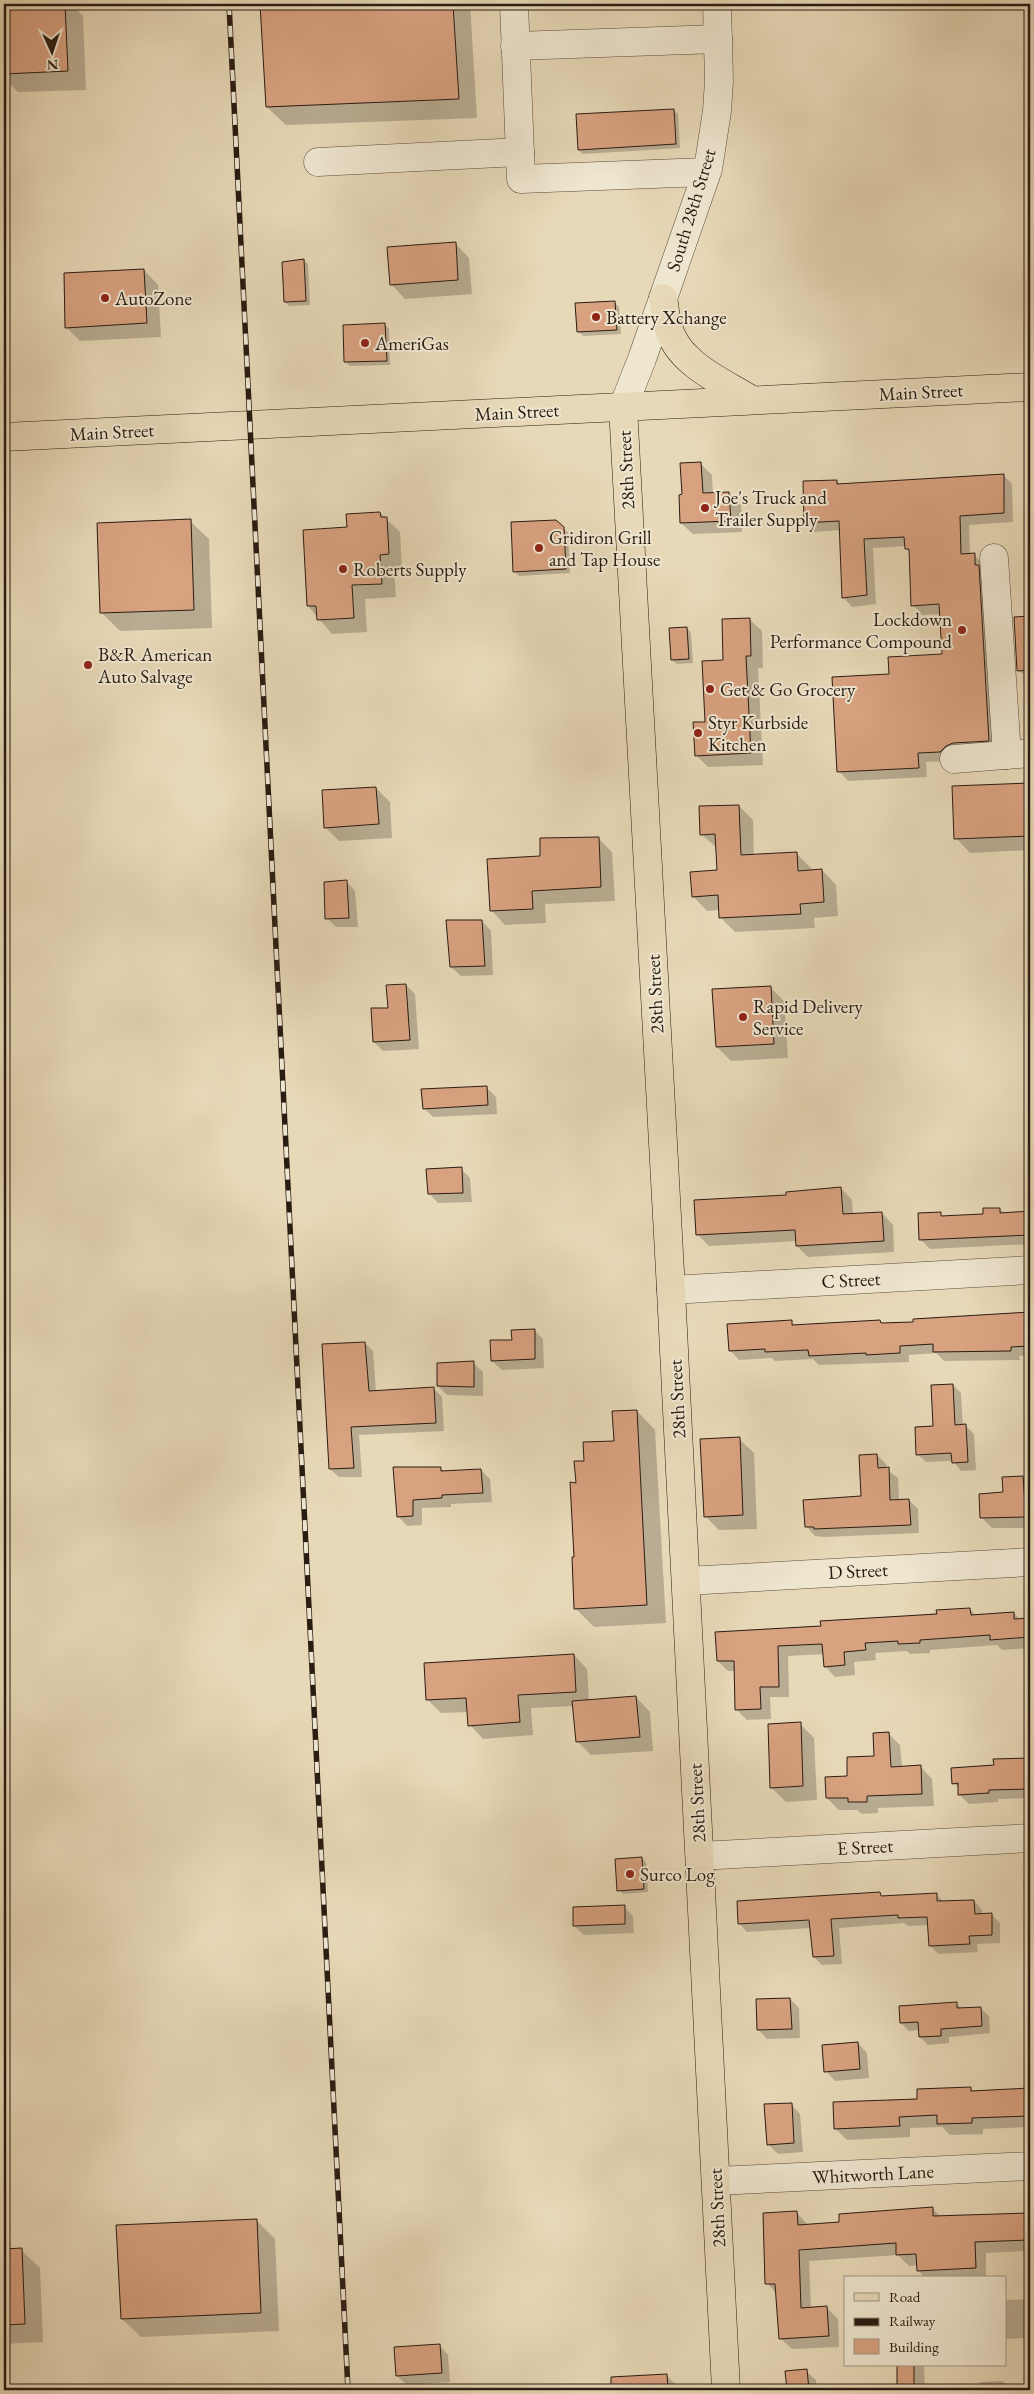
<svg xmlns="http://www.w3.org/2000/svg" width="1034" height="2394" font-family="'EB Garamond',serif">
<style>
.shadow{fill:#0003}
.building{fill:#d8a180;stroke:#291c12}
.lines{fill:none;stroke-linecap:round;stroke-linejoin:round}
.minor-casing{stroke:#584b3b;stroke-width:29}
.major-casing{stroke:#291c12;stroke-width:29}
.minor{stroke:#efe6d0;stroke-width:28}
.major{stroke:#e7d8b7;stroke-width:28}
.rail-casing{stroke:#291c12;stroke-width:5.5}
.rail{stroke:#efe6d0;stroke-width:4;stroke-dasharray:11;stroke-linecap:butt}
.poi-dot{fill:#8f2418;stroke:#efe6d0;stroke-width:2}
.labels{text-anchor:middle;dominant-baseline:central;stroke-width:4;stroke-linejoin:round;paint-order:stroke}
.street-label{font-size:19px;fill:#291c12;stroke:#efe6d0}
.poi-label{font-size:19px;fill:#291c12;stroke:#efe6d0;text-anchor:start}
</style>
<rect width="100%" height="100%" fill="#e7d8b7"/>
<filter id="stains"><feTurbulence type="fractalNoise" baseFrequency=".004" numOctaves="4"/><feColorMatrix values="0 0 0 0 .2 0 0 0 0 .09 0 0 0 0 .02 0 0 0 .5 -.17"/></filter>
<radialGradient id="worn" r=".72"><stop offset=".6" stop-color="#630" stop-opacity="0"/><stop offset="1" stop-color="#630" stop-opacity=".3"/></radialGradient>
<g class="shadow">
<polygon points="4,4 71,4 83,16 86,90 18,92 4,78"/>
<polygon points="261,4 470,4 477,118 286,125 267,107"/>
<polygon points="673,110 678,114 680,148 583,154 579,150"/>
<polygon points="455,243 469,258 472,294 405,299 391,284"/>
<polygon points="303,260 308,264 310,305 289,306 285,302"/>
<polygon points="144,270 158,285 161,337 80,341 66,327"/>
<polygon points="615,303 619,307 621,334 583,336 578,331"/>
<polygon points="385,324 389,329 390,365 350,366 345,362"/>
<polygon points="700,463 712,475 713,494 729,493 741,505 742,532 693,534 681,523 683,496"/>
<polygon points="1003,475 1012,484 1013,522 969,525 970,555 974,555 983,564 998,749 950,761 926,762 927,777 848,781 839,771 890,675 944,656 941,614 922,615 913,605 910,553 906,546 873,548 876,604 852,607 843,597 841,530 814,532 805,522 836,481 840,485"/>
<polygon points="1025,501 1030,501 1030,585"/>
<polygon points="380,513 400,532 402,568 394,568 396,597 365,599 367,632 332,634 308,606 348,529"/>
<polygon points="190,521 209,539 212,628 120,631 102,613"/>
<polygon points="556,521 568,533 570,573 519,576 514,571"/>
<polygon points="1030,617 1030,717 1025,712 1023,674 1018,670 1015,618"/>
<polygon points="749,619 762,631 763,668 758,668 763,765 708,767 696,755 724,662"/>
<polygon points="687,628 691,633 693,663 677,664 672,660"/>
<polygon points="1030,784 1030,850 970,853 956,838 953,788"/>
<polygon points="376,788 390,802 392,838 339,841 325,827"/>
<polygon points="739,806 753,820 754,856 797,854 811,868 812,871 822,870 836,885 838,916 814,918 815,928 735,932 721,918 720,910 707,911 693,896 718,871 717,848 701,834"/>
<polygon points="598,838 612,852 615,901 545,904 546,923 505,925 491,910 542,857"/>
<polygon points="346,881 355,891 358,927 336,927 327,918"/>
<polygon points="482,921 491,931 493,975 461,976 451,967"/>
<polygon points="406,985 415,994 419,1049 383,1051 374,1042 389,1010"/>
<polygon points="770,987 784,1001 788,1058 731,1061 717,1047"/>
<polygon points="486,1087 496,1097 497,1114 433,1117 424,1108"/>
<polygon points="461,1169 470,1178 472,1202 438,1203 429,1193"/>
<polygon points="841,1188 852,1200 853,1215 882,1213 893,1225 894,1252 808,1257 797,1246 797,1241 709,1246 697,1234 788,1196"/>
<polygon points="1000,1209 1005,1214 1030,1213 1030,1244 930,1249 920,1239 940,1213 944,1218 984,1215"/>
<polygon points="1030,1314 1030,1355 1019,1356 1020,1360 944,1361 936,1353 909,1355 909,1362 819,1365 813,1359 775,1361 772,1358 739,1360 730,1350 791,1321 795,1326 880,1321 883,1324 914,1323 914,1320"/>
<polygon points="534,1330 543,1339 544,1368 502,1370 492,1361 514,1341"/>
<polygon points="365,1343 373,1351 376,1392 433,1388 442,1397 444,1431 359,1435 362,1477 339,1477 330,1469"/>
<polygon points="473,1363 483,1372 483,1396 447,1395 438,1386"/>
<polygon points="953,1385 961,1393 963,1426 965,1425 974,1434 976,1470 961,1471 953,1461 926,1462 917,1454 935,1427"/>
<polygon points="637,1411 655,1430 666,1623 594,1627 575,1608 577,1484 585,1462 615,1442"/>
<polygon points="739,1439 754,1453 757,1529 719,1530 705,1516"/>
<polygon points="877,1455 886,1464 886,1469 898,1478 899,1500 909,1500 918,1509 919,1533 825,1537 815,1536 806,1526 862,1498"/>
<polygon points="440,1468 444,1472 481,1470 490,1479 492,1502 451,1504 451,1507 422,1508 422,1525 407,1526 398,1516"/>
<polygon points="1023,1477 1030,1485 1030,1528 992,1528 982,1518"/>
<polygon points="970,1609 976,1616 1014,1613 1020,1620 1030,1619 1030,1648 1002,1650 997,1645 930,1650 930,1653 910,1654 907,1651 875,1653 876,1660 854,1662 855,1675 835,1677 825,1666 824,1654 788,1656 789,1697 770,1697 771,1719 747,1720 737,1710 735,1671 728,1671 718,1661 822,1627"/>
<polygon points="574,1655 587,1669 589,1701 636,1697 650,1712 653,1751 591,1755 577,1741 574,1706 531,1708 533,1735 483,1739 470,1725 469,1712 441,1713 427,1699"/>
<polygon points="800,1724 814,1738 817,1800 786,1802 772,1788"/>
<polygon points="888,1733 900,1745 902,1767 920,1766 932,1779 934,1806 878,1808 878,1813 862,1814 857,1810 839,1810 827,1798 849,1777 876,1758"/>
<polygon points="1030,1759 1030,1798 998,1799 998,1802 969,1804 960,1795 959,1789 954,1783 995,1766 995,1760"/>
<polygon points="642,1858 646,1863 648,1892 623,1894 619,1890"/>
<polygon points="1030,1881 1030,1918 1025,1912 1023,1882"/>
<polygon points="880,1894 883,1897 936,1894 944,1902 974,1901 982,1910 982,1915 991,1914 1000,1923 1000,1943 977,1944 978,1952 938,1954 930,1945 929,1925 908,1926 904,1923 839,1928 842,1964 822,1965 814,1957 811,1928 747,1932 739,1923"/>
<polygon points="624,1907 633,1916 634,1933 584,1935 574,1926"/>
<polygon points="790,1999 799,2008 800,2038 767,2039 758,2029"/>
<polygon points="957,2004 962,2009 980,2008 989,2016 990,2033 949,2037 949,2043 928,2045 920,2037 920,2030 909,2031 901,2023"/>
<polygon points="858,2043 867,2053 869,2078 835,2081 826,2071"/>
<polygon points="970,2088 974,2092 1030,2090 1030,2127 983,2129 983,2134 950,2135 942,2127 910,2128 910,2137 847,2140 835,2128 918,2100"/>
<polygon points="791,2104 800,2114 803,2152 778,2154 768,2144"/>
<polygon points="932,2208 941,2217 1026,2214 1026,2209 1030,2209 1030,2254 1027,2251 986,2253 986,2278 925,2278 918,2270 918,2265 909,2266 898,2255 809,2261 811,2308 826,2307 838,2319 839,2347 792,2349 780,2338 777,2294 767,2283 797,2213 808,2225 841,2223"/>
<polygon points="256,2220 275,2239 279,2331 141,2337 122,2319"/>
<polygon points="4,2250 21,2250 40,2268 43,2342 4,2344"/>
<polygon points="1030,2299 1030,2346 1023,2338 1005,2339 1005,2300"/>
<polygon points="439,2345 448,2355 450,2382 407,2385 397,2376"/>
<polygon points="898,2365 924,2365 925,2390 899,2390"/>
<polygon points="806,2371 816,2380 816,2385 824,2390 777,2390 777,2387 788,2386"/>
<polygon points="666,2375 681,2390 629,2390 628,2377"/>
<polygon points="1002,2381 1012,2390 981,2390 980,2382"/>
</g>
<g class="building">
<polygon points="4,4 65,4 68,71 4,74"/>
<polygon points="260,4 453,4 459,99 266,107"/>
<polygon points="674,109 676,144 578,150 576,114"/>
<polygon points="456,242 458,280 390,285 387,247"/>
<polygon points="304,259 306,301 284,302 282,262"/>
<polygon points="144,269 147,323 65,328 64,273"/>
<polygon points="615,301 617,330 577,332 575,303"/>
<polygon points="385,323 387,361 344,362 343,325"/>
<polygon points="701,462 703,493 729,492 731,521 680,523 679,495 682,494 680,463"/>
<polygon points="1004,474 1004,513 960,516 961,554 975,553 975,565 979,565 989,741 953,743 946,746 940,752 918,753 919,768 837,772 832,677 889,674 888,657 942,654 939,604 911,606 909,549 905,549 904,537 864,539 867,595 842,598 839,521 804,523 803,481 837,480 837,484"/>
<polygon points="380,512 381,517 387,517 389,554 380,555 382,584 352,585 354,618 317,620 316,606 307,606 303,530 347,527 346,514"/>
<polygon points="191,519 194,610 100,613 97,523"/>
<polygon points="556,520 564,527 566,569 513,572 511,522"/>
<polygon points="1030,616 1030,670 1017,671 1014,617"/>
<polygon points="750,618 751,656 746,656 751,753 695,756 693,722 705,722 702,661 723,660 722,619"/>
<polygon points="687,627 689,659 671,660 669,628"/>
<polygon points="1030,783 1030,836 954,839 952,786"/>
<polygon points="376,787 379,824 324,828 322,790"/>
<polygon points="739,805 741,855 797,852 798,871 822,869 824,902 800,904 801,914 719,918 718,895 692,897 690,872 717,870 715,834 700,835 699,806"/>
<polygon points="599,837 601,887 532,891 533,909 490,911 487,859 540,856 540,838"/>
<polygon points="347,880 349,918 325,919 324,882"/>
<polygon points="446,920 482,920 485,966 450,967"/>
<polygon points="406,984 410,1040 373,1042 371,1008 388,1008 386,985"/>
<polygon points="771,986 774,1044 716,1047 712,989"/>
<polygon points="487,1086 488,1105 423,1109 421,1089"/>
<polygon points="462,1167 463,1193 428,1194 426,1169"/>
<polygon points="841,1187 843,1214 882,1212 884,1241 796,1246 795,1230 696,1235 694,1200 786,1195 786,1192"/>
<polygon points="983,1208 1000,1208 1000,1213 1030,1211 1030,1235 919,1240 918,1213 941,1212 941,1216 983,1214"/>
<polygon points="1030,1312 1030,1346 1011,1347 1011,1351 933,1352 933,1344 900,1346 900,1353 866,1355 866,1353 809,1356 808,1350 765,1352 765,1349 729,1351 727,1324 792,1320 792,1325 880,1320 881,1323 913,1322 913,1319"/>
<polygon points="535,1329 535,1359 491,1361 490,1340 512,1340 511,1330"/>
<polygon points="365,1342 369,1391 434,1387 436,1423 351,1427 354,1468 329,1469 322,1344"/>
<polygon points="474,1361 474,1387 437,1386 437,1363"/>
<polygon points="953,1384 955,1425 966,1424 968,1462 952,1463 951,1453 916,1455 915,1427 933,1426 931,1385"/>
<polygon points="637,1410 647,1605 574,1609 572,1557 574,1557 570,1482 576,1483 574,1461 584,1461 583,1442 614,1441 612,1411"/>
<polygon points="740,1437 743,1515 704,1517 700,1439"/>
<polygon points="877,1454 878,1468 889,1467 890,1500 909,1499 911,1525 814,1529 814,1527 805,1527 803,1500 861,1496 859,1455"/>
<polygon points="393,1467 441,1467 441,1471 481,1469 483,1493 442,1495 442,1498 413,1500 413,1516 397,1517"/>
<polygon points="1023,1476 1026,1517 980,1518 979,1494 1003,1492 1002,1477"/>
<polygon points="970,1608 971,1615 1014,1612 1014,1619 1030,1618 1030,1637 990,1640 990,1635 920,1640 920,1643 898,1644 898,1641 865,1643 866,1650 844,1652 845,1665 824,1667 822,1644 778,1646 779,1687 760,1687 761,1709 735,1710 734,1661 717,1661 715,1632 821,1626 820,1621 937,1614 936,1610"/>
<polygon points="574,1654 576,1692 518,1695 520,1722 468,1726 466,1698 426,1700 424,1663"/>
<polygon points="636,1696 640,1737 576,1742 572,1701"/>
<polygon points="801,1722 803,1786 770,1788 768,1724"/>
<polygon points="889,1732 891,1767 921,1765 922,1794 867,1796 867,1802 848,1802 848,1798 826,1798 825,1777 847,1776 847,1757 874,1756 873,1733"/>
<polygon points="1030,1758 1030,1789 989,1790 989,1793 958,1795 958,1783 952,1784 951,1768 994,1765 993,1759"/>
<polygon points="642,1857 644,1889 617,1891 615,1859"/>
<polygon points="880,1892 881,1896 937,1893 937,1901 974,1900 975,1914 992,1913 992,1935 969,1936 970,1944 929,1946 927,1917 898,1918 898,1915 831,1919 834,1956 813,1957 809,1920 738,1924 737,1901"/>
<polygon points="625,1905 625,1924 573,1926 573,1907"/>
<polygon points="790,1998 792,2029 757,2030 756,1999"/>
<polygon points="957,2002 957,2008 981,2007 982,2026 941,2029 941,2036 919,2037 918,2022 900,2023 899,2006"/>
<polygon points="858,2042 860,2069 824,2072 822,2045"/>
<polygon points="971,2087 971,2091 1030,2088 1030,2116 972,2118 972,2123 937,2124 937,2115 899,2117 900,2126 834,2129 833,2102 917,2099 917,2089"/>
<polygon points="792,2103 794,2143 767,2145 764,2104"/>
<polygon points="933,2207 933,2216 1030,2213 1030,2240 975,2242 976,2268 917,2271 916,2254 896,2255 896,2243 799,2250 801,2308 827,2306 829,2336 779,2339 775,2284 765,2284 763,2213 797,2211 798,2225 839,2222 839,2214"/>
<polygon points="257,2219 261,2313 121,2319 116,2225"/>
<polygon points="22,2248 25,2324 4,2325 4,2249"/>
<polygon points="440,2344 442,2373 396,2376 394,2347"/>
<rect x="897" y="2365" width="17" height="25"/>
<polygon points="807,2369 809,2390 787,2390 785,2371"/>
<polygon points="667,2374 668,2390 611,2390 611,2377"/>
</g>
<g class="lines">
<defs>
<g id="minor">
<polyline points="514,4 521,179 706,172"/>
<polyline points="515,46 718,39"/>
<polyline points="318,162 520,152"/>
<polyline points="623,407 642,359 708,169 717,111 719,81 717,4"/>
<polyline points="994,558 1007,755"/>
<polyline points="954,759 1030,753"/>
<polyline points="671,1290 1030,1270"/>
<polyline points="686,1581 1030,1562"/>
<polyline points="700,1856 1030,1838"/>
<polyline points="716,2181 1030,2166"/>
</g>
<g id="major">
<path d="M 663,298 C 665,307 665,317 668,326 C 677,363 721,381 750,399"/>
<polyline points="623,407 671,1290 726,2390"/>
<polyline points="4,437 1030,387"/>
</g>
</defs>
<use href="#minor" class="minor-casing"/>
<use href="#major" class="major-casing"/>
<use href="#minor" class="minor"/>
<use href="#major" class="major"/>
<defs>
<polyline id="rail" points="229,4 348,2390"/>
</defs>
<use href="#rail" class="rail-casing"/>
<use href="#rail" class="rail"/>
</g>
<g class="poi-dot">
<circle cx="105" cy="298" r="5"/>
<circle cx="596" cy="317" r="5"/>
<circle cx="365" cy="343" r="5"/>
<circle cx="705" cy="508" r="5"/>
<circle cx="539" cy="548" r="5"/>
<circle cx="343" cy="569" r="5"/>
<circle cx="962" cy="630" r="5"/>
<circle cx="88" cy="665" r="5"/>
<circle cx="710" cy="689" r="5"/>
<circle cx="698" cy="733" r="5"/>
<circle cx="743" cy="1017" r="5"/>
<circle cx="630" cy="1874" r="5"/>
</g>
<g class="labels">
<g class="street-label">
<text transform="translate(691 210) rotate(-73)">South 28th Street</text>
<text transform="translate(921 392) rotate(-3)">Main Street</text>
<text transform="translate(517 412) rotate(-3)">Main Street</text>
<text transform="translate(112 432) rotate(-3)">Main Street</text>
<text transform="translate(626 470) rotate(-93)">28th Street</text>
<text transform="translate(655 994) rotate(-93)">28th Street</text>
<text transform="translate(851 1280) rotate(-3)">C Street</text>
<text transform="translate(677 1399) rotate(-93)">28th Street</text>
<text transform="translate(858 1571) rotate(-3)">D Street</text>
<text transform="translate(697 1803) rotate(-93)">28th Street</text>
<text transform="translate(865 1847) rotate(-3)">E Street</text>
<text transform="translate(873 2174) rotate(-3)">Whitworth Lane</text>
<text transform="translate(717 2208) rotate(-93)">28th Street</text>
</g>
<g class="poi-label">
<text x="115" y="298">AutoZone</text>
<text x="606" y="317">Battery Xchange</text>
<text x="375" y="343">AmeriGas</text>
<text x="715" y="497">Joe's Truck and<tspan x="715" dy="22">Trailer Supply</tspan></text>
<text x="549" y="537">Gridiron Grill<tspan x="549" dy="22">and Tap House</tspan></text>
<text x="353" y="569">Roberts Supply</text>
<text x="952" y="619" text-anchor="end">Lockdown<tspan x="952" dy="22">Performance Compound</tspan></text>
<text x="98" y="654">B&amp;R American<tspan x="98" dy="22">Auto Salvage</tspan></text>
<text x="720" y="689">Get &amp; Go Grocery</text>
<text x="708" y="722">Styr Kurbside<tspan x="708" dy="22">Kitchen</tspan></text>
<text x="753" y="1006">Rapid Delivery<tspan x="753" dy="22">Service</tspan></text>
<text x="640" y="1874">Surco Log</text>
</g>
</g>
<rect width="1034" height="2394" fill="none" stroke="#e7d8b7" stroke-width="20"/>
<rect x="5" y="5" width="1024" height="2384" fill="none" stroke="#291c12" stroke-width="2.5"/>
<rect x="10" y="10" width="1014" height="2374" fill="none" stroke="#291c12"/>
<rect x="844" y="2276" width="162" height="90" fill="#efe6d0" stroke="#a09584"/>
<rect x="854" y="2293" width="25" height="8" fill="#e7d8b7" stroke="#a09584"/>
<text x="889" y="2302" font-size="15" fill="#291c12">Road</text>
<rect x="854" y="2318" width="25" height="8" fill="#291c12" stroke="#a09584"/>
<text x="889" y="2326" font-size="15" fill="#291c12">Railway</text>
<rect x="854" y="2339" width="25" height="15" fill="#d8a180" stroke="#a09584"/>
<text x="889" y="2352" font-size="15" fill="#291c12">Building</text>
<g transform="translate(52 52) rotate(177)" stroke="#efe6d0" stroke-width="4" paint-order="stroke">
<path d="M0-4L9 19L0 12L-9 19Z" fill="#291c12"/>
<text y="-8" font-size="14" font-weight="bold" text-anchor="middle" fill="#291c12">N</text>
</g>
<rect width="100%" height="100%" filter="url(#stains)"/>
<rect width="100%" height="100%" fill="url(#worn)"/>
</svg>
